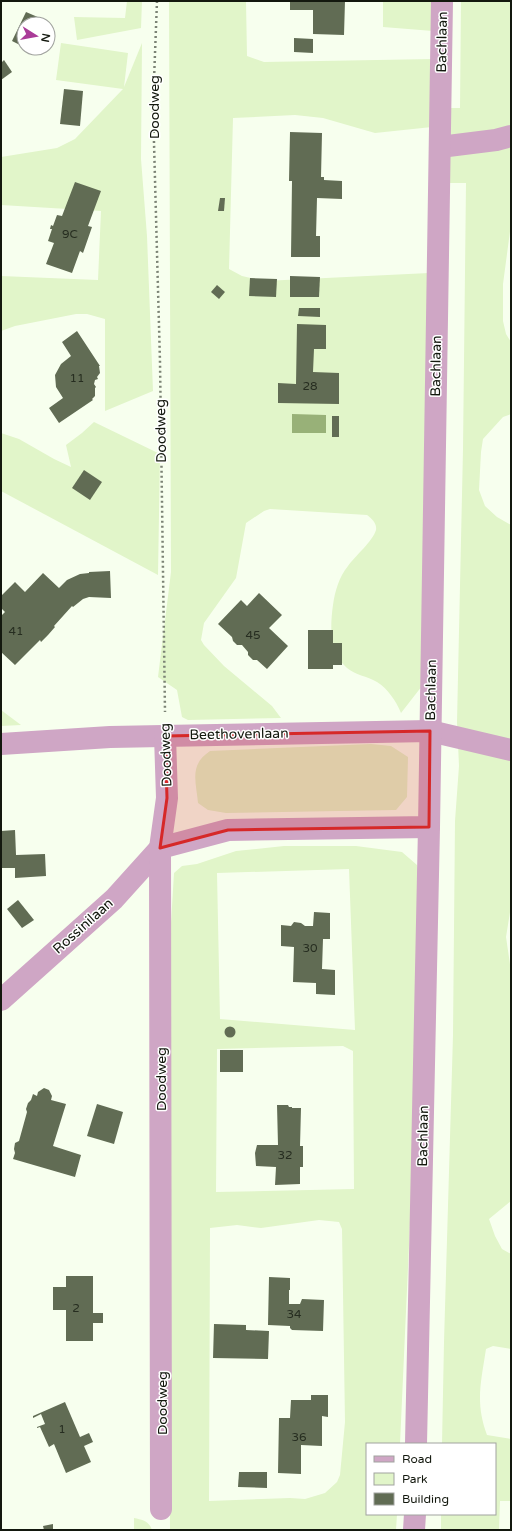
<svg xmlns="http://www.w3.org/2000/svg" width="512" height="1531" font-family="'Varela Round',sans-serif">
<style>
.green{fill:#e1f5c9;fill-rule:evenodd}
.water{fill:#98b178}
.building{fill:#616c54}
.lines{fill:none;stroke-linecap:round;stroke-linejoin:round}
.path{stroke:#7b8274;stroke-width:2.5;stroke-dasharray:2 3;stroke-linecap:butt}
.minor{stroke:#cfa6c5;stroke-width:22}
.marked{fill:#d62828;fill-opacity:0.2;stroke:#d62828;stroke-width:3;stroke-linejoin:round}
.labels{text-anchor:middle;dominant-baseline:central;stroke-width:3;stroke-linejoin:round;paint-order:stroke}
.number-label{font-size:12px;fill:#262d20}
.street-label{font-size:14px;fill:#13180e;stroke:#fff}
</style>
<rect width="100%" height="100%" fill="#f7ffee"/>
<g class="green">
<polygon points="127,1 142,1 141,28 77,40 74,17 125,18"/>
<path d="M 169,1 L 246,1 L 247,56 L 264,62 L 433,59 L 432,127 L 375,133 L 323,118 L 295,115 L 233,118 L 229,269 L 242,276 L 264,281 L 429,273 L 422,686 L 401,713 C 396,701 388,689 377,682 C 367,676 355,675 347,668 C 329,653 330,626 333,605 C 335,591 339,577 348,566 C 355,556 373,541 376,530 C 377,523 372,519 367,515 L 270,509 L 264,511 L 246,523 L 236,578 L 204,623 L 201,640 L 204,645 L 224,666 L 272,706 L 281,718 L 188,720 L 182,717 L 177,690 L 158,677 L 171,572 Z"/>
<polygon points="383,1 434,1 433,31 383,27"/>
<path d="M 461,1 L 511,1 L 511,224 L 503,284 L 503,321 L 506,334 L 511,342 L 511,414 L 503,417 L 483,439 L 481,452 L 479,490 L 485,506 L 497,517 L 511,525 L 511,906 L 506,937 L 511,971 L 511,1201 L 489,1219 L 495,1236 L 502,1249 L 511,1254 L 511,1349 L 493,1346 L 486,1349 C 481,1382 475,1403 487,1435 L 511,1439 L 511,1501 L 500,1501 L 499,1530 L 441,1530 L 441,1514 L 495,1514 L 495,1444 L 442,1444 L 444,1342 L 453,1035 L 455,821 L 459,766 L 457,722 L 463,449 L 466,183 L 445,183 L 445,108 L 460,108 Z"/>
<polygon points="61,43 128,53 124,87 142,43 141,159 147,236 153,391 105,411 105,319 87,314 76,314 15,326 1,331 1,276 98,280 101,211 1,205 1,157 57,148 75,139 123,89 56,80"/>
<polygon points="94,422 160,454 158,575 1,491 1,433 19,439 54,459 71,467 66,445 82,433"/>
<polygon points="1,710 21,725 1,726"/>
<path d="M 371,744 L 391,746 L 408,757 L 407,797 L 396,810 L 226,813 L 208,810 L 198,803 C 196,781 189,765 210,751 Z"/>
<path d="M 284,846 L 356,846 L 402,852 L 417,865 L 425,891 L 400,1444 L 367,1444 L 367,1514 L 397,1514 L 396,1530 L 170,1530 L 168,973 L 174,873 L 182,866 L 197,864 L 236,851 ZM 349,869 L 355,1030 L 220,1019 L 217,873 ZM 343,1046 L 353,1051 L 354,1189 L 216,1192 L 217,1049 ZM 319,1220 L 339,1222 L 342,1229 L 345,1422 L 340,1475 L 337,1482 L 325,1493 L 305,1499 L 290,1498 L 209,1501 L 210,1228 L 237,1225 L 261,1228 Z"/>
<path d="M 134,1518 C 143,1520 149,1521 152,1530 L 134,1530 Z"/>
</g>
<polygon class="water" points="292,414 326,415 326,433 292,433"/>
<g class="building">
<polygon points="290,1 345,1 344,35 313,34 313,10 290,10"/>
<polygon points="26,12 47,21 45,24 24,24 24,47 12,41"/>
<polygon points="294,38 313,39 313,53 294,52"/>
<polygon points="4,60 12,72 1,80 1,63"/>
<polygon points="64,89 83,91 80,126 60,124"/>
<polygon points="290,132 322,133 321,177 324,177 324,180 342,181 342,199 317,198 316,236 320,236 320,257 291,257 292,181 289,181"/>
<polygon points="75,182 101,191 88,226 92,227 83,253 80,251 72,273 46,264 54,243 48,241 52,229 50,229 51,225 53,226 57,215 62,216"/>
<polygon points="220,198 225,198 224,211 218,211"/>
<polygon points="290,276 320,277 319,297 290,297"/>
<polygon points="250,278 277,279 276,297 249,296"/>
<polygon points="217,285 225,292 219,299 211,292"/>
<polygon points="299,308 320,308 320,317 298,316"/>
<polygon points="297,324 326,325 326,349 314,349 313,372 339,373 339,404 278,403 278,383 296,384"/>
<polygon points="77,331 100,366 99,366 100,373 97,377 98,379 95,380 94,384 96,387 95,388 95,396 92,399 93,400 59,423 49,408 63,398 56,387 55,375 61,364 71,356 62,342"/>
<rect x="332" y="416" width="7" height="21"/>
<polygon points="84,470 102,482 90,500 72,488"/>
<polygon points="110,571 111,598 89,597 83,599 73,607 72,606 54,626 55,627 48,635 41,642 40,640 15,665 1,652 2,647 1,646 1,616 5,612 1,608 1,596 15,582 25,592 43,573 59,588 67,580 80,574 89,573 89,572"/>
<polygon points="259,593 282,615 269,628 288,646 267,669 257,660 253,660 248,655 248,652 242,645 237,645 233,641 232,637 218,624 241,600 247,606"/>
<polygon points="308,630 333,630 333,643 342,643 342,665 333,665 333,669 308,669"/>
<polygon points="15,830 16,855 45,854 46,876 15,878 15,868 1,868 1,831"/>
<polygon points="18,900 34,920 22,928 7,909"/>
<polygon points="314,912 330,913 330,939 323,939 322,969 335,970 335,995 316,994 316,983 293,982 294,947 281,946 281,925 291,926 294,922 301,923 305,926 313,926"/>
<circle cx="230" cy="1032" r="5.5"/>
<rect x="220" y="1050" width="23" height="22"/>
<polygon points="44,1088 49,1090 52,1096 51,1100 66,1104 53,1146 81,1155 75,1177 13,1159 15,1153 14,1149 15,1143 19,1141 27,1112 26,1109 28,1103 31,1100 33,1094 37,1096 38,1092"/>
<polygon points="97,1104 123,1112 114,1144 87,1136"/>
<polygon points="277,1105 288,1105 289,1107 292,1107 292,1108 301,1108 300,1146 303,1146 303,1167 300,1167 300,1184 275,1185 276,1167 256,1166 255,1153 257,1145 278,1145"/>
<polygon points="66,1276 93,1276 93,1313 103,1313 103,1323 93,1323 93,1341 66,1341 66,1310 53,1310 53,1287 66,1287"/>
<polygon points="269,1277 290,1278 290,1290 289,1290 289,1304 300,1304 302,1299 324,1300 323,1331 292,1330 290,1328 290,1326 268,1325"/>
<polygon points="214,1324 246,1325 246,1330 269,1331 268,1359 213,1358"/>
<polygon points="311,1395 328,1395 328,1417 322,1416 322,1446 301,1445 301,1474 278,1473 279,1418 290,1418 291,1400 311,1400"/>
<polygon points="65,1402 80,1437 89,1433 93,1442 84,1446 91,1462 66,1473 54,1444 49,1447 40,1427 37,1428 37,1427 45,1424 41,1414 33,1418 33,1416"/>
<polygon points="239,1472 267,1472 267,1488 238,1487"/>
<polygon points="53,1524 53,1530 44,1530 43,1526"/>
</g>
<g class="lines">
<polyline class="path" points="157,1 153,106 160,362 165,712"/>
<g class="minor">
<polyline points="440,147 496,140 511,136"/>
<polyline points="1,744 110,737 430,731 511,750"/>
<polyline points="160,848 228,830 429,827 442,1"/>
<polyline points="1,1000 114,899 160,848"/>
<polyline points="416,1444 429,827"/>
<polyline points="161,1509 160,848 167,798 165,736"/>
<polyline points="414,1530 415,1514"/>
</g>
</g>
<path class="marked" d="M 430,731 L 429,827 L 228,830 L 160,848 L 167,798 L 165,736 Z"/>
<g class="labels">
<g class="number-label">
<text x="70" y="234">9C</text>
<text x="77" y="378">11</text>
<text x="310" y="386">28</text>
<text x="16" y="631">41</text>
<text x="253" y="635">45</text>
<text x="310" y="948">30</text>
<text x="285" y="1155">32</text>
<text x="76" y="1308">2</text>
<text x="294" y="1314">34</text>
<text x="62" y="1429">1</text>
<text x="299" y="1437">36</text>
</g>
<g class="street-label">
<text transform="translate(442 42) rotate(-89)">Bachlaan</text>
<text transform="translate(154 107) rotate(-90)">Doodweg</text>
<text transform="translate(436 366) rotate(-89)">Bachlaan</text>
<text transform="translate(161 431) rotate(-91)">Doodweg</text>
<text transform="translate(431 690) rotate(-89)">Bachlaan</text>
<text transform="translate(239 734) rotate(-1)">Beethovenlaan</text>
<text transform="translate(166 755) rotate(-92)">Doodweg</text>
<text transform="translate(83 926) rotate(-42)">Rossinilaan</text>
<text transform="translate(161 1079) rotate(-90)">Doodweg</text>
<text transform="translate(423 1136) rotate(-89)">Bachlaan</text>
<text transform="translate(162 1403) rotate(-90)">Doodweg</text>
</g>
</g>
<rect width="512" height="1531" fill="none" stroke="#13180e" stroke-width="4"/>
<rect x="366" y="1443" width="130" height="72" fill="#ffffff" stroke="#a1a39f"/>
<rect x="374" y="1456" width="20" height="6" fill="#cfa6c5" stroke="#a1a39f"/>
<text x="402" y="1463" font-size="12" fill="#13180e">Road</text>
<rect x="374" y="1473" width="20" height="12" fill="#e1f5c9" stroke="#a1a39f"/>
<text x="402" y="1483" font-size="12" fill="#13180e">Park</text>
<rect x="374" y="1493" width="20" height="12" fill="#616c54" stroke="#a1a39f"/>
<text x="402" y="1503" font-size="12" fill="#13180e">Building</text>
<g transform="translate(36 36) rotate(101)"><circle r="19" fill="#ffffff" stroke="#a1a39f"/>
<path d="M0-3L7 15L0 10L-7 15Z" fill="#aa3b98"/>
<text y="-6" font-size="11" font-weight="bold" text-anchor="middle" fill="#13180e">N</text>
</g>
</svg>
